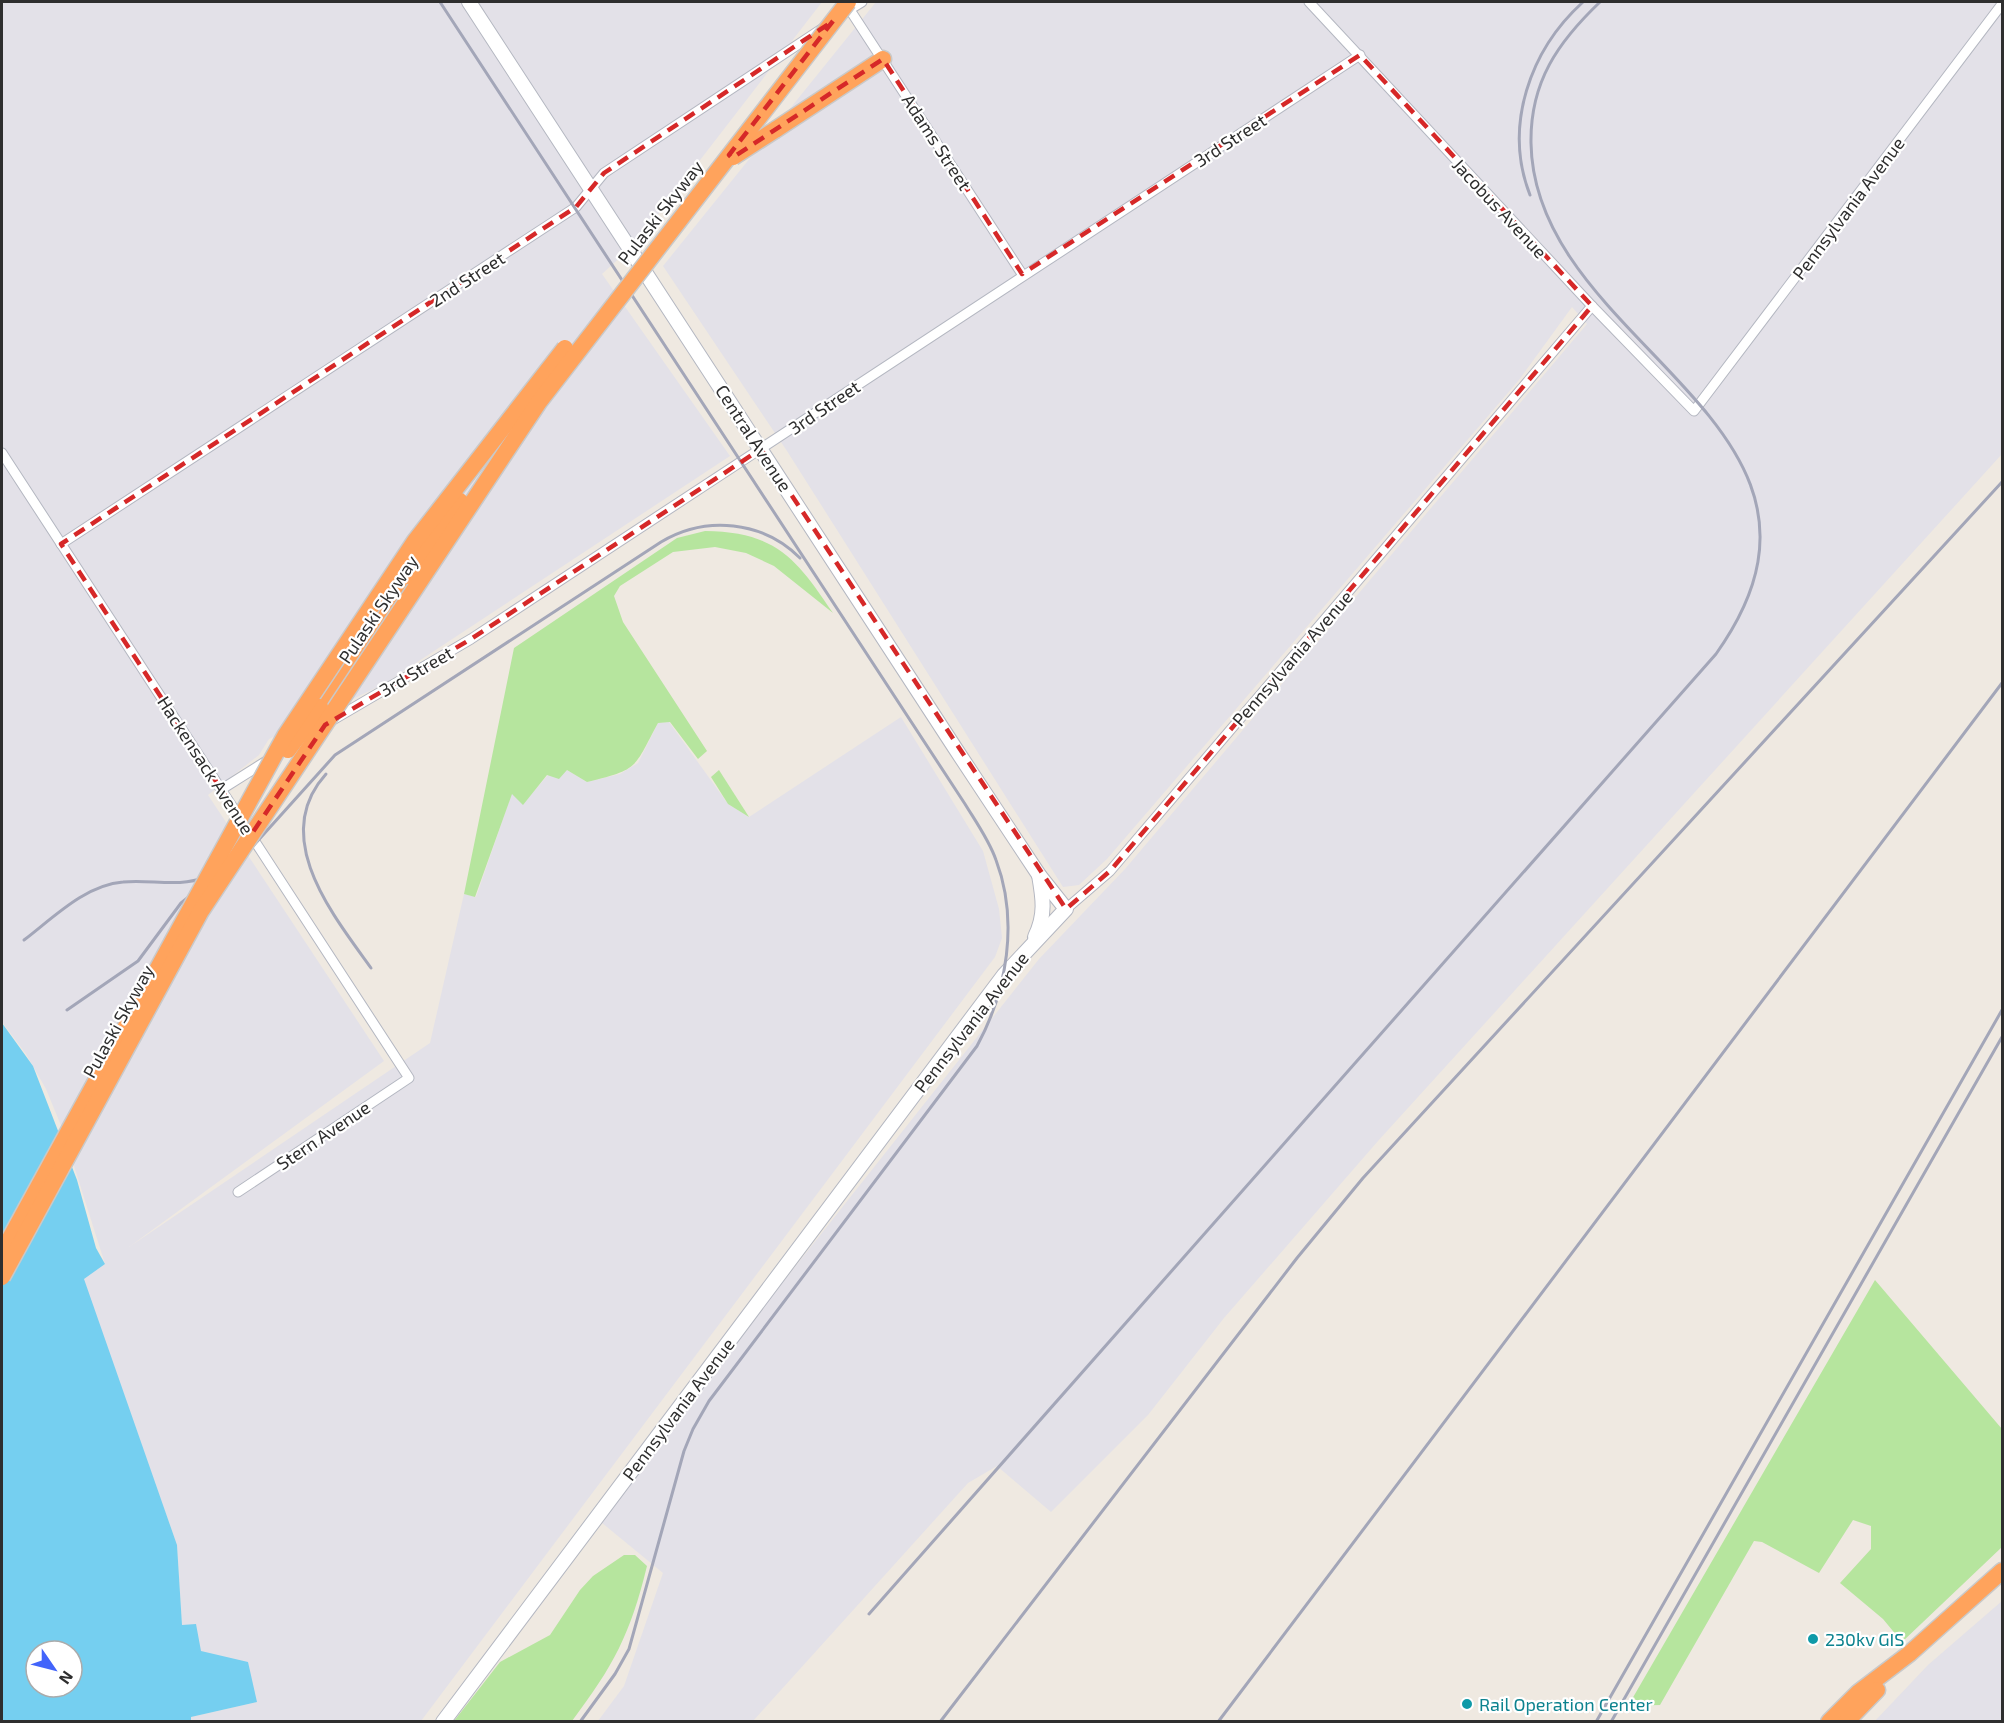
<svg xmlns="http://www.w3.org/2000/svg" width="2004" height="1723" font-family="'Exo 2',sans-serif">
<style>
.industrial{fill:#e3e1e8}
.green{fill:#b6e59e}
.water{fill:#75cff0;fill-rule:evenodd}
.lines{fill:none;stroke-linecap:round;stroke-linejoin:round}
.street-casing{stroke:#b4b7c1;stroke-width:11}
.secondary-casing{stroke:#b4b7c1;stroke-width:16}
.highway-casing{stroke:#c9c9c9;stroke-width:19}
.street{stroke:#fff;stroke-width:9}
.secondary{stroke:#fff;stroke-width:14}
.highway{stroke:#ffa35c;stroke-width:16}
.rail{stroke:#a3a6b8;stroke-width:3}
.highway-bridge-casing{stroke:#c9c9c9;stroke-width:19;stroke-linecap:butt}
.highway-bridge{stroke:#ffa35c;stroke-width:16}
.marked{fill:none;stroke:#d62828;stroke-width:4.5;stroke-dasharray:12 8;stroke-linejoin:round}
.culture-dot{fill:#0f9aa8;stroke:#fff;stroke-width:2}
.labels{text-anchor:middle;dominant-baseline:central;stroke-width:4.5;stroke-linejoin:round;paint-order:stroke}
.street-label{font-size:18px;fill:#2e2e2e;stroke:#fff}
.culture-label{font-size:18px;fill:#0d838f;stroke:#fff;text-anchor:start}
</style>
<rect width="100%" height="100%" fill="#efe9e1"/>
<g class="industrial">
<polygon points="2,2 822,2 636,243 602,274 730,456 384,684 269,739 259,755 208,795 384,1061 129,1247 430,1043 464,894 476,897 512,793 523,804 548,775 567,770 587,782 620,774 638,763 658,723 669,722 728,804 749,817 901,717 983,851 999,909 1002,938 995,957 421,1721 191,1721 191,1717 257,1702 201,1651 182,1626 177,1545 83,1279 105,1264 62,1128 46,1089 26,1054 2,1022"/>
<polygon points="876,2 2002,2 2002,454 1378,1141 1224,1318 1148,1415 1051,1512 997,1466 968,1483 753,1721 598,1721 624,1686 663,1573 596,1518 1039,959 1125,869 1587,324 1572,307 1519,380 1107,859 1079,885 1063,887 787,451 663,266"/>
<polygon points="2002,1601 2002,1721 1875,1721 1928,1665"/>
</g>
<g class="green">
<path d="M 705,531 C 776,532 796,558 833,613 L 774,566 L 746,553 L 715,547 L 673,552 L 620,586 L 614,596 L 623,622 L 707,751 L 698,759 L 670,722 L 658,723 C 633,769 640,769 587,782 L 567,770 L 559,779 L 547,775 L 523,805 L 512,794 L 475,897 L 464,894 L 514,648 L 677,538 Z"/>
<polygon points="719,770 749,817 728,804 711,777"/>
<polygon points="1875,1280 2002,1429 2002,1547 1902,1642 1883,1619 1840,1583 1871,1549 1871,1526 1853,1520 1819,1573 1762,1542 1754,1541 1660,1705 1628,1706"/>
<path d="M 624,1555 L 635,1555 L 647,1566 C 630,1635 614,1665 572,1721 L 454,1721 L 500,1662 L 550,1635 L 580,1590 L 593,1576 Z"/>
</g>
<path class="water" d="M 2,1023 L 33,1066 L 77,1180 L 96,1248 L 105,1264 L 84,1279 L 177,1545 L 182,1625 L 196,1624 L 201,1651 L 248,1662 L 257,1702 L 191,1717 L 191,1721 L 2,1721 ZM 36,1651 L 72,1651 L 72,1687 L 36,1687 Z"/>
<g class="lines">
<defs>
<g id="street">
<polyline points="1309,2 1592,306 1694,411 2002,4"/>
<polyline points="850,10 1022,274"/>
<polyline points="844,13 862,2"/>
<polyline points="2,453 409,1078 238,1192"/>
<polyline points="61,544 576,207 604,173 823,28"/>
<polyline points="331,721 471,639 1360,55"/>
<polyline points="222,789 268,760"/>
<polyline points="1066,909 1110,871 1592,306"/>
</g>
<g id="secondary">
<path d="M 1035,937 C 1046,915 1043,898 1039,875"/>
<polyline points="443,1722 1004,975 1066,909 1039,875 955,748 469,2"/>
</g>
<g id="highway">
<polyline points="775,130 883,59"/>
<polyline points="320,707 408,576"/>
<polyline points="1829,1722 1859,1692 1909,1654 2002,1571"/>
<polyline points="1846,1722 1877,1690"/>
</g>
</defs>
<use href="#street" class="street-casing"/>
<use href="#secondary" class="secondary-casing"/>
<use href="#highway" class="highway-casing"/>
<use href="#street" class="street"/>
<use href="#secondary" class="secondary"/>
<use href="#highway" class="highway"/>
<g class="rail">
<path d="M 440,2 L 965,804 C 976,822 989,840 996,860 C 1019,921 1007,991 977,1046 L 709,1401 L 693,1429 L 684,1451 L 629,1649 L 615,1674 L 580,1722"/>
<path d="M 1530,195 C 1503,126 1530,50 1583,2"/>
<path d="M 326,774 C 269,837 333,915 371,968"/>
<path d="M 24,940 C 53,918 85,885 123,882 C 151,879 178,888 206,877"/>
<path d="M 67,1010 L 138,961 L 181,903 L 254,845 L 335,755 L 661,542 C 706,515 763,521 800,558"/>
<path d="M 869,1614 C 1150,1292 1432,972 1716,654 C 1880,424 1534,348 1531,143 C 1530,82 1558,42 1600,2"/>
<polyline points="940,1722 1297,1258 1363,1178 2002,482"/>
<polyline points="1218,1722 2002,683"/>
<polyline points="1596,1722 2002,1010"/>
<polyline points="1611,1722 2002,1037"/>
</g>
<defs>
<g id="highway-bridge">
<polyline points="733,157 775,130"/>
<polyline points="408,576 460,501"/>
<polyline points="288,750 320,707"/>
<polyline points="2,1253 285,736 415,541 565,348"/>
<polyline points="2,1277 201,911 242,849 539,402 848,2"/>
</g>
</defs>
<use href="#highway-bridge" class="highway-bridge-casing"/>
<use href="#highway-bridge" class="highway-bridge"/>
</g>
<path class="marked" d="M 833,21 L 729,155 L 732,158 L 883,59 L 1022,274 L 1360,55 L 1592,306 L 1110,871 L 1066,909 L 761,449 L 471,639 L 325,725 L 251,835 L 61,544 L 576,207 L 604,173 Z"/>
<g class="culture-dot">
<circle cx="1813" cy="1639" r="6"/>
<circle cx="1467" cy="1704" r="6"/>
</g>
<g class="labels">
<g class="street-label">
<text transform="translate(1230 140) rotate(-33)">3rd Street</text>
<text transform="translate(937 142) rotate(57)">Adams Street</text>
<text transform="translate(1500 208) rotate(47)">Jacobus Avenue</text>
<text transform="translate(1848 208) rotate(-53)">Pennsylvania Avenue</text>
<text transform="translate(660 212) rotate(-52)">Pulaski Skyway</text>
<text transform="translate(467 279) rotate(-33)">2nd Street</text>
<text transform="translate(824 407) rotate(-34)">3rd Street</text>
<text transform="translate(754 438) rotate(57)">Central Avenue</text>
<text transform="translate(378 609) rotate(-56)">Pulaski Skyway</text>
<text transform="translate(1292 658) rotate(-49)">Pennsylvania Avenue</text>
<text transform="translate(416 671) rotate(-30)">3rd Street</text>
<text transform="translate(206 765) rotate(57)">Hackensack Avenue</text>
<text transform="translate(118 1021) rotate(-61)">Pulaski Skyway</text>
<text transform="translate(971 1022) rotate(-52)">Pennsylvania Avenue</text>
<text transform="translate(323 1135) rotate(-34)">Stern Avenue</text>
<text transform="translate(678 1409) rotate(-53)">Pennsylvania Avenue</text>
</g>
<g class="culture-label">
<text x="1825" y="1639">230kv GIS</text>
<text x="1479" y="1704">Rail Operation Center</text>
</g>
</g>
<rect width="2004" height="1723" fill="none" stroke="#2e2e2e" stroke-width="6"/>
<g transform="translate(54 1669) rotate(125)"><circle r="28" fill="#ffffff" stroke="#ababab" stroke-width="1.5"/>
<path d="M0-4.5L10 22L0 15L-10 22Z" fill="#4264fb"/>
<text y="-9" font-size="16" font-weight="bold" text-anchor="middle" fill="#2e2e2e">N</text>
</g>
</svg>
